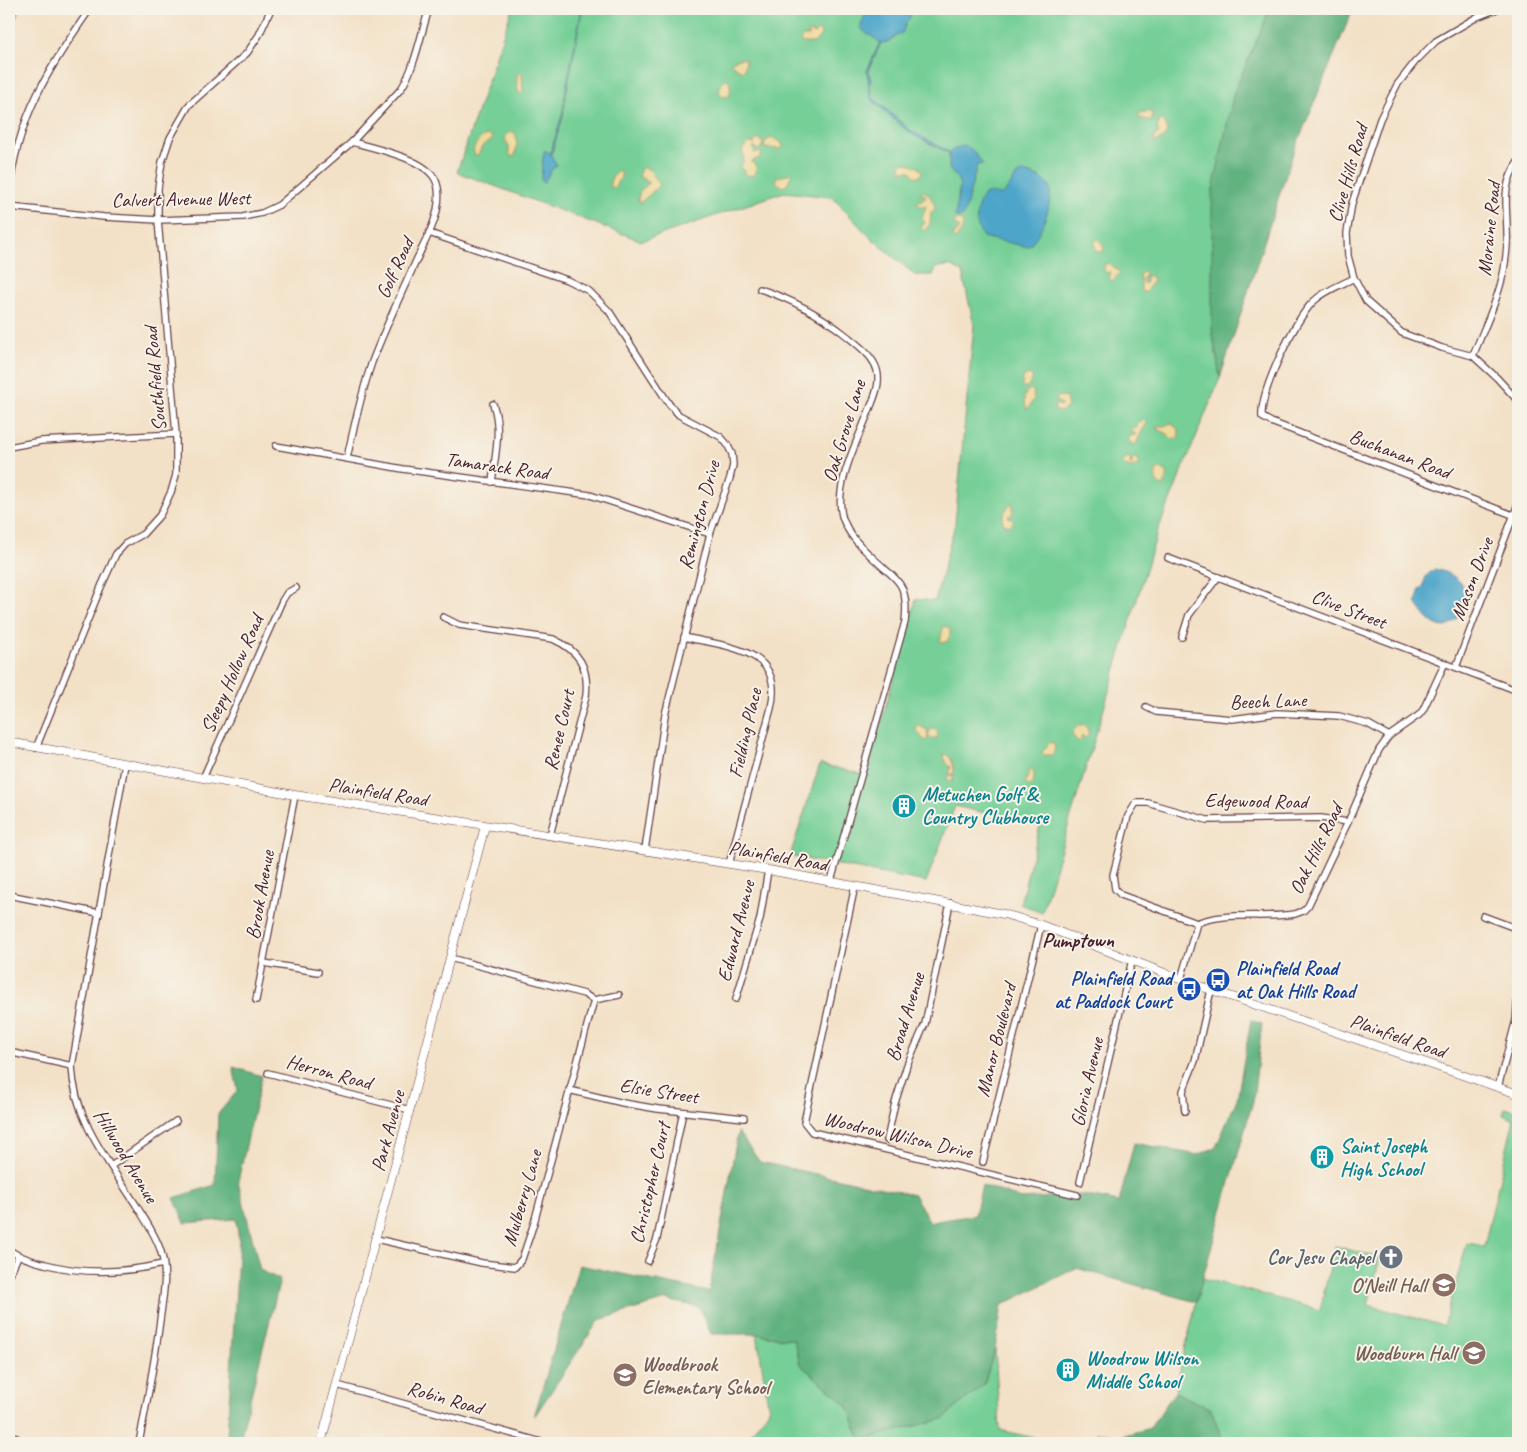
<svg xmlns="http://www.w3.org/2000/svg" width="1527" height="1452" font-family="Caveat,sans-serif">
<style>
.green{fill:#75cf96;stroke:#607760}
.forest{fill:#60b27f;stroke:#556855}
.sand{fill:#eeda9e;stroke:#9c7c64}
.water{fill:#4da6ca;stroke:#4c627a}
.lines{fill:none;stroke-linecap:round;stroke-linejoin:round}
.minor-casing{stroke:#633c42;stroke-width:8}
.tertiary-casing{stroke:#633c42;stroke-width:9}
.minor{stroke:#fff;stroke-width:5.5}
.tertiary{stroke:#fff;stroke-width:8}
.labels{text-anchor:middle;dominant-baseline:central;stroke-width:4;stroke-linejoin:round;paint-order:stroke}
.street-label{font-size:20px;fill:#4a1f2b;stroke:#f7f3e8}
.culture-label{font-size:20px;font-weight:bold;fill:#0d838f;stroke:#f7f3e8;text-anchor:start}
.transit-label{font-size:20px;font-weight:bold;fill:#164399;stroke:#f7f3e8;text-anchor:start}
.worship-label{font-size:20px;font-weight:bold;fill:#5b616d;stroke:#f7f3e8;text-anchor:end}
.education-label{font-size:20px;font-weight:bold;fill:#785e54;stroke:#f7f3e8;text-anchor:end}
.neighbourhood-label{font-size:21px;font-weight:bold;fill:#4a1f2b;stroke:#f7f3e8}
</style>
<rect width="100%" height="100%" fill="#f7f3e8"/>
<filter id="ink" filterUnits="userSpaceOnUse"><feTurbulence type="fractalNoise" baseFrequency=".02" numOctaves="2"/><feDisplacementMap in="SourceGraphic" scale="10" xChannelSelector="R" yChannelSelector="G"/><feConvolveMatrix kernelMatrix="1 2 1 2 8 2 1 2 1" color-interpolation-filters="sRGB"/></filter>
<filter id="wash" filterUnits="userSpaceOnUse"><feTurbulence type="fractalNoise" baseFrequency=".0096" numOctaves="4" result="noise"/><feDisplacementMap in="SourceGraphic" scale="20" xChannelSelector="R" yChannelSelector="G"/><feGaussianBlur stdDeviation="1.12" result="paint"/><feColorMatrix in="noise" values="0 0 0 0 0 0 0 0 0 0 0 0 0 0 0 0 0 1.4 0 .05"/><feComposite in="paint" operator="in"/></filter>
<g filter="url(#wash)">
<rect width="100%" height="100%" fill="#f3e1c7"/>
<g class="green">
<polygon points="512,9 1270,9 1257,41 1212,328 1220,378 1158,530 1042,912 1020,904 1040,826 955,806 926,882 790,856 820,764 866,775 916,599 935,601 955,524 974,325 962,272 950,266 937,267 933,275 915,275 870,237 832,197 784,192 642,241 457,172"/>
<polygon points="1505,1108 1518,1113 1518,1443 1220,1443 1221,1436 1211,1409 1175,1392 1202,1278 1320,1310 1335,1246 1380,1258 1368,1305 1444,1326 1467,1243 1484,1246 1514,1119 1503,1115"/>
<polygon points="757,1334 794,1340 800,1364 847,1405 984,1384 995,1349 1000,1430 1056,1443 743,1443 769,1410"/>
<polygon points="1097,1432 1118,1437 1117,1443 1094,1443"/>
</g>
<g class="forest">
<polygon points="9,9 20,9 9,33"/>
<polygon points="1270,9 1353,9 1292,156 1220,378 1212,328 1212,194 1234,92"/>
<polygon points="1251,1020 1262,1024 1253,1101 1196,1302 1076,1268 1002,1305 995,1349 984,1384 943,1419 861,1440 847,1405 800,1364 794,1340 757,1334 711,1334 699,1307 666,1300 599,1320 534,1417 579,1265 709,1292 738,1132 760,1162 914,1195 930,1222 975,1215 982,1185 1022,1199 1082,1195 1119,1202 1134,1143 1198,1155 1216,1147 1237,1099"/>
<polygon points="233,1067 262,1076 238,1181 260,1270 280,1280 239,1443 225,1443 227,1436 239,1240 236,1219 185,1223 174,1198 215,1185 218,1114 238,1090"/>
<polygon points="1175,1392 1211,1409 1221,1436 1220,1443 1117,1443 1118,1437 1150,1428"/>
</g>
<g class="sand">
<polygon points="818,30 820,31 821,35 814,43 803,43 800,40 803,36 809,36 810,31 814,34"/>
<polygon points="742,58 746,60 744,70 742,71 731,64 733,61"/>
<path d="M 519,72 L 522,73 L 523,92 L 521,94 L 519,93 C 517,87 515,77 519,72 Z"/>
<path d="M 727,78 C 731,83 731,91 729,96 L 726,97 L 721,95 L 719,91 L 722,83 Z"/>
<polygon points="1143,112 1152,112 1152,121 1139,118 1139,114"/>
<polygon points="1161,119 1166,126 1167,133 1162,139 1154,143 1155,135 1159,133 1157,127"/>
<path d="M 513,131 C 518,137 517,147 515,155 L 513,157 L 509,154 L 509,147 L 505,139 L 507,134 Z"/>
<path d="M 488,135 L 492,137 L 492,140 L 483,145 L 478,155 L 475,155 L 473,150 C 477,142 479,137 488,135 Z"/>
<polygon points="760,139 763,143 761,148 758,150 754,146 754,153 759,152 762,154 760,157 751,162 757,166 755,173 751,176 745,174 741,166 744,159 742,150 748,143 752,143 754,145 754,141"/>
<path d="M 769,139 C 776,138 780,140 783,146 L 782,149 L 764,148 L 765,142 Z"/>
<polygon points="904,162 917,166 922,171 921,175 918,177 914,176 911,171 901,171 901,166"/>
<polygon points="644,167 650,170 660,185 640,203 638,200 640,191 649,183 639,176 640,170"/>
<path d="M 618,171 L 621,171 L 621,178 L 618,181 L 615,188 L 610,187 C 609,181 613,174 618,171 Z"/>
<polygon points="789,173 791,175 787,185 783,187 776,182 776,177 784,176"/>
<path d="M 923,191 C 929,193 936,204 935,210 L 931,212 L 930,224 L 924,231 L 921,228 L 925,222 L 922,219 L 926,206 L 919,206 L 917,202 L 926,198 L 925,195 L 919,194 Z"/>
<polygon points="957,220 962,221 963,223 962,231 955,239 952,236 959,228 953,222"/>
<path d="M 1098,239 L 1104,246 L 1103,252 L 1097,252 C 1094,248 1093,242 1098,239 Z"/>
<polygon points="1109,263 1120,272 1113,281 1109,278 1110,272 1106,273 1104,270 1104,265"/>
<polygon points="1144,271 1145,272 1143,280 1144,284 1146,283 1146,276 1151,276 1153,280 1146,292 1143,292 1141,291 1141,280 1139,276 1141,273"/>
<polygon points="1029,375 1033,378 1030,384 1025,388 1022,386 1022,378"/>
<polygon points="1031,389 1033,390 1034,399 1027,410 1024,399 1026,392"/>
<polygon points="1058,396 1066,398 1068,407 1061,412 1056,411 1054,407 1055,404 1060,406 1062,404 1056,401"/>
<path d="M 1144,420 L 1147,422 C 1145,428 1139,433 1137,443 L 1134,445 L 1128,440 L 1130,436 L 1135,435 L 1135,433 L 1131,432 L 1132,428 L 1137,428 L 1137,423 Z"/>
<polygon points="1171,423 1179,430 1179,435 1177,439 1170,438 1168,434 1157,429 1157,426 1164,426"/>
<polygon points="1127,457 1131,459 1130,464 1132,464 1132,460 1135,458 1139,460 1138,465 1132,468 1124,466 1123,462"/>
<path d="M 1161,469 L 1166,471 L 1168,475 L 1163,486 C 1156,484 1154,478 1157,470 Z"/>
<polygon points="1013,502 1012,516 1008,516 1014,521 1009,526 1004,524 1002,519 1005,511"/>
<polygon points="945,626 950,629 950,635 947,642 940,642 943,628"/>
<polygon points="1083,724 1087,728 1089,734 1085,738 1082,736 1081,740 1079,742 1073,736 1072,732 1078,726"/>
<polygon points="918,725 927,730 928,735 931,729 935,729 937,731 938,737 932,740 928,735 927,739 925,741 916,730"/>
<polygon points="1050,742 1055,744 1054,752 1052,755 1043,755 1042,752"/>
<path d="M 946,754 C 954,759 956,773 952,782 L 947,779 L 948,775 L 952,777 L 953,774 L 949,773 L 951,767 C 948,766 944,759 944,755 Z"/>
<polygon points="1030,770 1034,772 1034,780 1032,785 1029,786 1025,783"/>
</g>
<g class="water">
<path d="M 582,9 L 566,89 L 563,116 L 551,155 L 557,165 L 553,168 L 544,182 L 543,182 L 541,180 C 542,173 542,154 545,150 L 550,154 L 562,116 Z"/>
<path d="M 869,9 L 908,9 C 914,19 908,17 905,25 C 904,27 904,30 903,32 L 888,42 L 881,43 L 868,71 L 871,80 L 869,85 L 873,98 L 910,130 L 949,152 C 971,140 969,148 983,164 L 977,165 L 965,212 L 960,218 L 956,218 L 955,216 L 960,185 L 957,178 L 949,169 L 949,153 L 915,136 L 904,128 L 871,99 L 867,71 L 880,42 C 860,28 855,32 869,9 Z"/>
<path d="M 1024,172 L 1041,178 L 1050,186 C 1052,206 1043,231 1029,246 L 1024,246 L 983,237 C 973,220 975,211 984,194 C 990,191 998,197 1004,194 L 1017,175 Z"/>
<path d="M 1435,569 C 1443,571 1454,575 1460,582 C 1466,590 1463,608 1458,617 C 1455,621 1451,624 1446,627 C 1431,627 1424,614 1416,603 L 1420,588 L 1423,588 C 1424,579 1426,574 1435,569 Z"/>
</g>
</g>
<g filter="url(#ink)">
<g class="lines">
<defs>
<g id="minor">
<polyline points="1497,9 1477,17 1436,41 1415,62 1397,85 1380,119 1352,203 1347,233 1348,256 1354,278 1366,301 1402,333 1442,348 1473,356 1497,378 1518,401"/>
<path d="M 9,193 C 17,118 48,69 90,9"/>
<path d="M 9,207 L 104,217 L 158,220 L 243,217 L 262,213 L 279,205 L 352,142 L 401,89 C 415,68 421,33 429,9"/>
<polyline points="429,233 567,280 589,291 609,311 669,404 679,415 721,437 727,444 732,454 733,465 730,478 710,534 665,715 645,850"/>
<path d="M 1354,278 C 1341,285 1324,291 1314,301 C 1295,319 1260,391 1262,417 L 1271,422 L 1518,517"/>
<path d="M 760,289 C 791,299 822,316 847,336 C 858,345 873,356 877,370 C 881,384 874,398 869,411 C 858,440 834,484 842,516 C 849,539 868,553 885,569 C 891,574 899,581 902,588 C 907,600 906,611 905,622 L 831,881"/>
<path d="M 1473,356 C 1484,328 1498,300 1504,270 C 1506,258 1508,245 1507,232 C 1507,204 1501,187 1518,162"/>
<polyline points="276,446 403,469 590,495 710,534"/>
<polyline points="9,447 41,441 176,434"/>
<path d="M 347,458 C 354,426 361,394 372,362 C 385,328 401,294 416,261 C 424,243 436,223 438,204 C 439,197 439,188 436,181 C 427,159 374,148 352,142"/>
<path d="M 492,482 C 495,456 502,429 493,404"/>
<polyline points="1168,558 1518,691"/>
<path d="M 443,617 L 459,625 L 553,639 C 580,651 589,668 586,696 L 550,835"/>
<path d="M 684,637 C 727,647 785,648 771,708 L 729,864"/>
<polyline points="1182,637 1189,615 1218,577"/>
<polyline points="1456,667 1518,504"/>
<polyline points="1146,707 1156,712 1232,719 1277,713 1339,716 1368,724 1389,736"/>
<polyline points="36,748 101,587 116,554 125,544 143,534 160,515 171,492 176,475 176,434 158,220 158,188 162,162 170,138 189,105 247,53 259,35 271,9"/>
<path d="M 125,764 L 72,1066 C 74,1120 108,1161 136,1205 C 145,1220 156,1235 161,1252 C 168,1274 163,1297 160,1320 C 155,1361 147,1402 139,1443"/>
<polyline points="203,778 282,601 287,593 296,588"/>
<polyline points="1517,841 1518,842"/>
<polyline points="855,886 804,1122 812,1132 1077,1195"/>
<polyline points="9,895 99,913"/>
<polyline points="1483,916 1518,929"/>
<polyline points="1197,923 1121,895 1115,889 1113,875 1128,816 1136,803 1148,803 1207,820 1321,818 1348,822"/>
<polyline points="264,963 318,972"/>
<path d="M 1181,979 L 1197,923 C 1225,911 1264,919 1295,914 L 1303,911 L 1308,906 L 1348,822 L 1379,750 L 1389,736 L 1419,715 L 1423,710 L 1445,663"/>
<polyline points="736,999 760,919 768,870"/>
<polyline points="256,1000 295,795"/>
<polyline points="594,1000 619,995"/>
<polyline points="9,1052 72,1066"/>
<polyline points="268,1073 410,1110"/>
<polyline points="1498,1087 1516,1020 1518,992"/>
<polyline points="569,1090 623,1103 658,1109 744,1118"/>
<polyline points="1185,1111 1183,1091 1195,1061 1211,990"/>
<polyline points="887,1140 895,1103 907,1065 925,1024 950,903"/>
<polyline points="983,1162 1041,925"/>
<polyline points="111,1166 176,1121"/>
<polyline points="1080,1182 1132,960"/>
<polyline points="376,1239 482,1263 515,1267 522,1259 534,1223 594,1000 584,994 450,958"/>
<path d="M 9,1250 C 20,1257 32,1261 45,1264 C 85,1275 123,1273 163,1264"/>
<polyline points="648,1261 657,1239 683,1112"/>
<polyline points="9,1276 18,1256"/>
<polyline points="337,1385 545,1443"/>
<polyline points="9,1434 20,1440 36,1443"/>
</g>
<g id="tertiary">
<polyline points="9,742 295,795 768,870 1004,914 1041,925 1185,981 1518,1094"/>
<polyline points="321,1443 485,826"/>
</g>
</defs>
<use href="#minor" class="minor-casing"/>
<use href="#tertiary" class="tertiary-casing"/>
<use href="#minor" class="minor"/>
<use href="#tertiary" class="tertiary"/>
</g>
</g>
<defs>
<symbol id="building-disc" viewBox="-11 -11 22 22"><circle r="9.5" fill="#0f9aa8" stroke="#f7f3e8"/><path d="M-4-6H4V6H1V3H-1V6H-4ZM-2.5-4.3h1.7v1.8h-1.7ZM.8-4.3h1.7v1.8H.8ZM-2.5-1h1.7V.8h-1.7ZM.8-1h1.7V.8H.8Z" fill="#fff"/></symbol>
<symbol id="bus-disc" viewBox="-11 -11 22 22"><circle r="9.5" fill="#1a4fb4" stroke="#f7f3e8"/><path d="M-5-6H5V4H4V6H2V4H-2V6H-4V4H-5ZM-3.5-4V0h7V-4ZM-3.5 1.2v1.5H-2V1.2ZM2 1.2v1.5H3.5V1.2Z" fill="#fff"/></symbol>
<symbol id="church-disc" viewBox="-11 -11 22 22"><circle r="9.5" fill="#6b7280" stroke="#f7f3e8"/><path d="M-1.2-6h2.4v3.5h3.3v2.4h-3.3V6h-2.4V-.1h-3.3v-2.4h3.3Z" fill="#fff"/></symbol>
<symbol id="school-disc" viewBox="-11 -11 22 22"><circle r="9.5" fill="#8d6e63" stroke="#f7f3e8"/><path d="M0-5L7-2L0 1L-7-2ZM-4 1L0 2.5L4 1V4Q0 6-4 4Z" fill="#fff"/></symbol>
</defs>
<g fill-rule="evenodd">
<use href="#building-disc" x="890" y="792" width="28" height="28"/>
<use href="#bus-disc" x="1204" y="966" width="28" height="28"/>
<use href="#bus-disc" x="1175" y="975" width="28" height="28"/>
<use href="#building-disc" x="1308" y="1143" width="28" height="28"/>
<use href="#church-disc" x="1377" y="1243" width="28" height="28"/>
<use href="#school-disc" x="1430" y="1271" width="28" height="28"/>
<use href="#school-disc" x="1460" y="1339" width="28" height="28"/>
<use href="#building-disc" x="1054" y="1356" width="28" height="28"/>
<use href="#school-disc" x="611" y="1361" width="28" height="28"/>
</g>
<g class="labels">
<g class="street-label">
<text transform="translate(1348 173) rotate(-74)">Clive Hills Road</text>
<text transform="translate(181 199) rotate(-1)">Calvert Avenue West</text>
<text transform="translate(1489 229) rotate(-84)">Moraine Road</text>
<text transform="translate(395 268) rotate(-65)">Golf Road</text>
<text transform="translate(155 379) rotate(-95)">Southfield Road</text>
<text transform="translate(844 431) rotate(-73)">Oak Grove Lane</text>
<text transform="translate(1400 454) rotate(21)">Buchanan Road</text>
<text transform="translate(497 466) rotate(8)">Tamarack Road</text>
<text transform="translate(699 515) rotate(-75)">Remington Drive</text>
<text transform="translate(1472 579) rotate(-69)">Mason Drive</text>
<text transform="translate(1349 609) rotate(21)">Clive Street</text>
<text transform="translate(232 674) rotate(-66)">Sleepy Hollow Road</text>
<text transform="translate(1268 701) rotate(-2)">Beech Lane</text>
<text transform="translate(559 730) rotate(-77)">Renee Court</text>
<text transform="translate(745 733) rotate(-77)">Fielding Place</text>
<text transform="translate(378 792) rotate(9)">Plainfield Road</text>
<text transform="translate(1256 801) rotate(1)">Edgewood Road</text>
<text transform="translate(1316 849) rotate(-64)">Oak Hills Road</text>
<text transform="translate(778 856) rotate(10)">Plainfield Road</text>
<text transform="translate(260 895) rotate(-80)">Brook Avenue</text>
<text transform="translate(736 931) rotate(-76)">Edward Avenue</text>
<text transform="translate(905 1017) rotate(-73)">Broad Avenue</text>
<text transform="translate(1398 1036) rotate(19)">Plainfield Road</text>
<text transform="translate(996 1040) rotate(-76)">Manor Boulevard</text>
<text transform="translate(329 1072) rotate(15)">Herron Road</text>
<text transform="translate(1087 1082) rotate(-77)">Gloria Avenue</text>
<text transform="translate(659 1091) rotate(9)">Elsie Street</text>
<text transform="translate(388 1131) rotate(-75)">Park Avenue</text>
<text transform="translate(898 1135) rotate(13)">Woodrow Wilson Drive</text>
<text transform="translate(126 1156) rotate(59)">Hillwood Avenue</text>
<text transform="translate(650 1183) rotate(-77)">Christopher Court</text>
<text transform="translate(522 1198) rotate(-74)">Mulberry Lane</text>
<text transform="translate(445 1398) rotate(16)">Robin Road</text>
</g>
<g class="culture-label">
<text x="922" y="794">Metuchen Golf &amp;<tspan x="922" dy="23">Country Clubhouse</tspan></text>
<text x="1340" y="1146">Saint Joseph<tspan x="1340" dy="23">High School</tspan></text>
<text x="1086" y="1358">Woodrow Wilson<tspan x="1086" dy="23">Middle School</tspan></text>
</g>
<g class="transit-label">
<text x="1236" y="968">Plainfield Road<tspan x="1236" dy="23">at Oak Hills Road</tspan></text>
<text x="1172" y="978" text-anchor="end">Plainfield Road<tspan x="1172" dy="23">at Paddock Court</tspan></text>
</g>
<g class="worship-label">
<text x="1374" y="1257">Cor Jesu Chapel</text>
</g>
<g class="education-label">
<text x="1426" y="1285">O'Neill Hall</text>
<text x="1456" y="1353">Woodburn Hall</text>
<text x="642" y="1364" text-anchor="start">Woodbrook<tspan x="642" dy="23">Elementary School</tspan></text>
</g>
<g class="neighbourhood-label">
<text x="1078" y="940">Pumptown</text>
</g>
</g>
<rect width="1527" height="1452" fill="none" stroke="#f7f3e8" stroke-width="30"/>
</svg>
